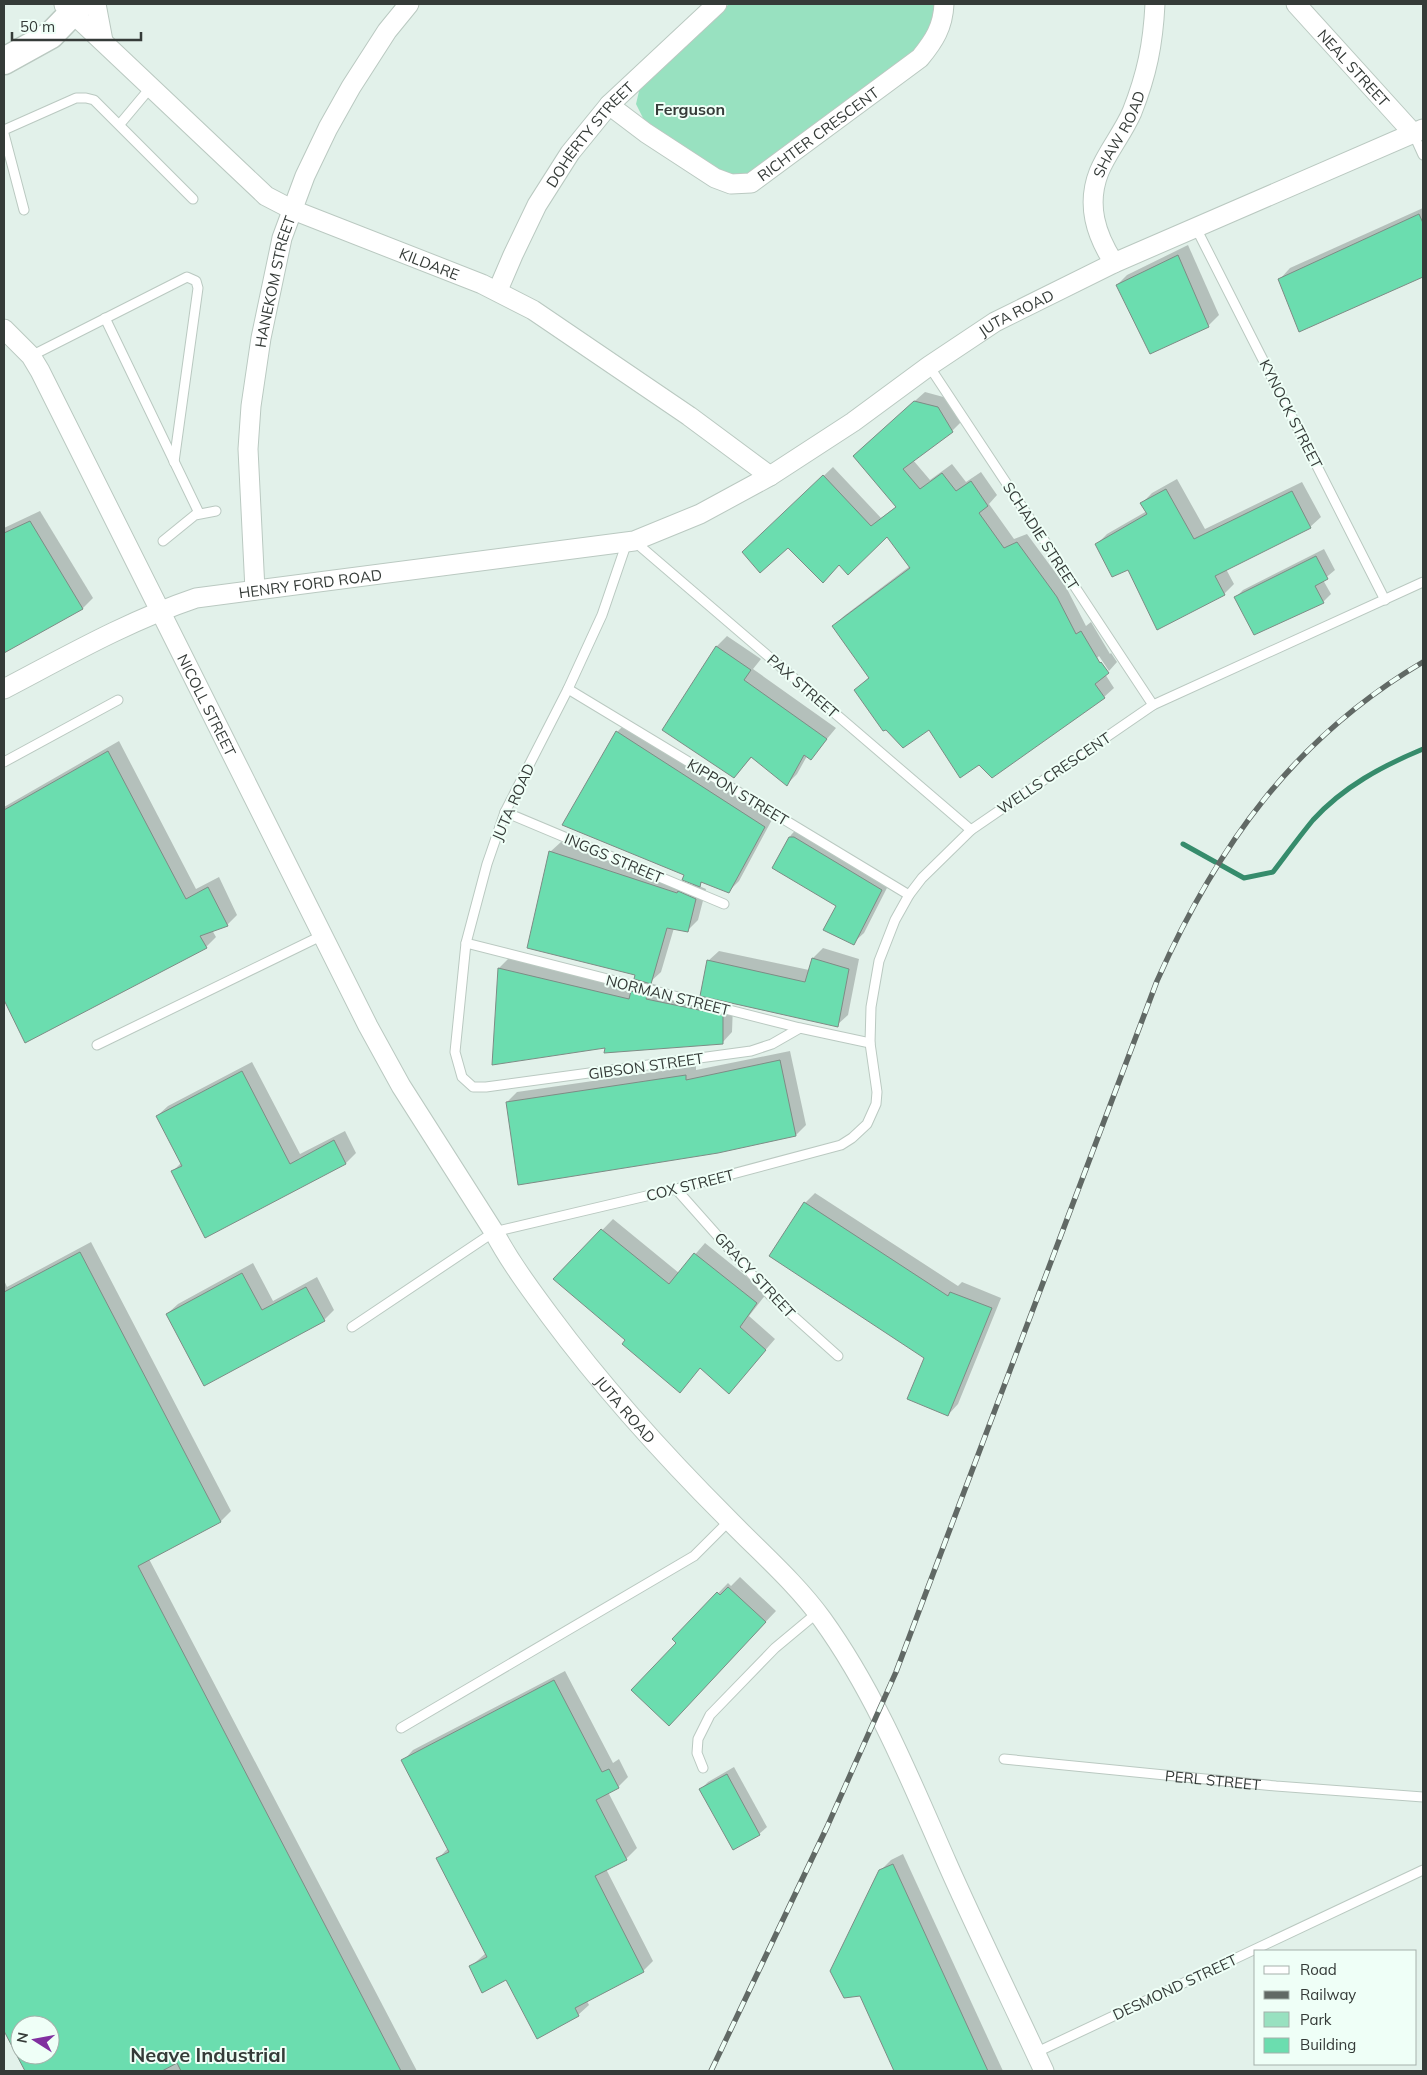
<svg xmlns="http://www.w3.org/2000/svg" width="1427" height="2075" font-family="Mulish,sans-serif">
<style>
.green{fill:#98e1c0}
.shadow{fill:#0003;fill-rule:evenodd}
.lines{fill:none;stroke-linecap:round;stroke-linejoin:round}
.stream{stroke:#368c6c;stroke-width:5}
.building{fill:#6bddaf;stroke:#7d8c85;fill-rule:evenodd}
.lane-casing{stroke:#bac9c1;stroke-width:11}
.street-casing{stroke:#bac9c1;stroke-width:21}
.secondary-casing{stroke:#bac9c1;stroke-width:29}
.lane{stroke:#fff;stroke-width:9}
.street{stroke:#fff;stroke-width:19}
.secondary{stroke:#fff;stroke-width:26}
.rail-casing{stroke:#616965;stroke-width:5.5}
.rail{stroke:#effff7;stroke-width:4;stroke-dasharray:11;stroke-linecap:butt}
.labels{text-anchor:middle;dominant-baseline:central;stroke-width:4;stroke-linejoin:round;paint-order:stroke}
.street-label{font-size:15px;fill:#353b38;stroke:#effff7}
.neighbourhood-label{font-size:16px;font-weight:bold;fill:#353b38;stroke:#effff7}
.district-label{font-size:20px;font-weight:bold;fill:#353b38;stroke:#effff7}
</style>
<rect width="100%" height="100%" fill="#e2f1ea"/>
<path class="green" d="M 729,4 L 935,4 C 934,24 925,37 913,52 L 749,173 L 739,176 L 723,173 L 644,120 L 636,104 L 640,87 Z"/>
<g class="shadow">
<polygon points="1423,208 1423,275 1300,330 1280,279 1290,268"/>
<polygon points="1188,245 1219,315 1208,326 1117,285 1127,275"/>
<polygon points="925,392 947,398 962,421 952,431 913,460 930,480 952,464 966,482 981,472 997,495 989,504 1014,539 1027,534 1066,587 1086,626 1091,622 1110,654 1111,653 1117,662 1109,671 1099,656 1097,658 1107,672 1105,674 1114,688 1104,697 979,763 929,728 856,690 870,676 834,626 844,616 910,566 887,535 840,564 788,546 753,543 833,467 881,518 897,506 864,446"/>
<polygon points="1177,479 1205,529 1302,482 1321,517 1310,527 1226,569 1234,584 1224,594 1128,568 1097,544 1107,534 1147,511 1142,503 1152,493"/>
<polygon points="40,511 93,598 83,608 4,652 4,528"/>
<polygon points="1324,549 1335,570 1323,580 1331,594 1323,602 1236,597 1243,590"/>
<polygon points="727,636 761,659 753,669 836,728 811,758 807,756 797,774 787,784 752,757 734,777 664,729 717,646"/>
<polygon points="627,722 774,816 739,881 729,891 703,881 699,886 706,889 698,920 688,930 674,928 661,972 649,983 657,985 655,989 733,1005 732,1032 722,1043 606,1047 499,968 509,958 636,988 644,980 637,974 550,852 561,842 693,885 693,883 686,874 617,732"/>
<polygon points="119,741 196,889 219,877 237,915 227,925 212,930 216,937 206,947 26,1042 4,997 4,807"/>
<polygon points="801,824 891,880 864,933 853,943 838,906 774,868 791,835"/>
<polygon points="823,948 859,959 848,1015 837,1025 708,961 719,951 809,970 813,958"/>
<polygon points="790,1051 806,1125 796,1135 507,1102 517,1092 696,1066 696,1070"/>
<polygon points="252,1062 300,1154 345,1131 356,1153 346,1163 206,1236 172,1172 182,1162 157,1116 168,1106"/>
<polygon points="815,1193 958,1286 962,1282 1001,1298 958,1404 948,1415 925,1357 805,1203"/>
<polygon points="613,1219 679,1273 705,1243 767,1293 749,1316 775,1339 729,1392 701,1367 680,1391 627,1340 555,1279"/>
<path d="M 91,1242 L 231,1511 L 221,1521 L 149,1559 L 417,2071 L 26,2071 L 4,2029 L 4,1280 L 7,1287 ZM 20,2025 L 50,2025 L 50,2055 L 20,2055 Z"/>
<polygon points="253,1263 273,1301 317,1277 334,1310 324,1320 167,1314 178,1304"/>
<polygon points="740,1577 776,1611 679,1714 677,1643 674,1639 728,1583 731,1586"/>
<polygon points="565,1671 613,1763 619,1759 628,1777 618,1787 608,1792 637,1848 626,1859 606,1869 653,1961 643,1971 587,2001 589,2005 578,2015 507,1978 470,1967 486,1953 438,1859 448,1848 403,1761 413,1750"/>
<polygon points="734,1767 767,1827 759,1834 701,1789 708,1782"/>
<polygon points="903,1854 1003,2071 895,2071 861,1995 880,1871 891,1860"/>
</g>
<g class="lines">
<path class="stream" d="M 1183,844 L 1244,878 L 1273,872 C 1286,855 1299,837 1313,820 C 1343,787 1382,766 1423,749"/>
</g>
<g class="building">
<polygon points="1419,214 1423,223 1423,277 1299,332 1278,279"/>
<polygon points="1178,255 1209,327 1150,354 1116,285"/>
<polygon points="914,401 938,407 953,432 903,469 920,489 942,473 956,491 971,481 988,506 979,513 1004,548 1017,542 1057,597 1076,634 1081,631 1100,663 1101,662 1109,673 1095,684 1105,698 992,778 979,765 960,778 929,730 903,748 886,730 883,731 854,690 869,678 832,626 910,568 887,537 848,575 839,565 823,583 788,548 760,573 742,552 823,475 871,526 896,507 853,456"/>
<polygon points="1166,489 1194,539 1292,491 1311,528 1215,576 1225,595 1157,630 1128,570 1112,577 1095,544 1147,514 1140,503"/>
<polygon points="30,521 83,609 4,653 4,533"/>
<polygon points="1316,556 1328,579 1315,586 1324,603 1254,635 1234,597"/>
<polygon points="716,646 751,670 744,680 827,739 811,760 804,755 787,786 751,757 734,778 662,730"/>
<polygon points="616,731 765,827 729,893 701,882 700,887 682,880 684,875 562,825"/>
<polygon points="108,751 186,899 208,887 228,926 200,936 207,948 25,1043 4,1000 4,810"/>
<polygon points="789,837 794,837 882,890 854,945 823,930 836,906 772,868"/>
<polygon points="549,851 677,893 678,891 696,899 688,932 667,928 651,984 634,979 635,975 527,948"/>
<polygon points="812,958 849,969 838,1027 700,996 707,960 805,982"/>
<polygon points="498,968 629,999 631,991 647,996 646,999 723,1015 723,1044 604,1053 605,1048 492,1065"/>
<polygon points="780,1060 796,1136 718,1153 518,1185 506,1102 686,1075 686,1080"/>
<polygon points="242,1071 290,1164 334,1140 346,1164 205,1238 171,1171 182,1166 156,1116"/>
<polygon points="804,1202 948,1296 950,1292 992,1308 948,1416 907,1399 924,1358 769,1256"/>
<polygon points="601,1229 669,1284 694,1253 757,1303 740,1327 766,1350 729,1394 700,1368 680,1393 622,1344 625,1340 553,1279"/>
<path d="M 80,1252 L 221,1522 L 138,1566 L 401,2071 L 181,2071 L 177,2063 L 162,2071 L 25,2071 L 4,2031 L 4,1292 ZM 20,2025 L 50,2025 L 50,2055 L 20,2055 Z"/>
<polygon points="242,1273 262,1310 306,1287 325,1321 204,1386 166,1314"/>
<polygon points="728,1587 766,1622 669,1726 631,1690 676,1643 672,1639 717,1592 720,1595"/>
<polygon points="554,1680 602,1772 609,1769 619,1788 596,1800 627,1860 595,1876 644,1972 575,2008 579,2016 537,2039 506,1980 482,1993 469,1966 487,1957 436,1858 449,1852 401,1760"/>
<polygon points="727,1774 760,1835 733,1850 699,1789"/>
<polygon points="893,1864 988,2071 894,2071 860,1996 844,1998 830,1971 879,1870"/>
</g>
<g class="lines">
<defs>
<g id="lane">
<polyline points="120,124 151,87"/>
<polyline points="4,130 76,98 86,98 94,100 193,199"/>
<polyline points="1413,133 1423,155"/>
<polyline points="4,134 24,210"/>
<polyline points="1196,228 1385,600"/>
<polyline points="105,318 199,513"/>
<polyline points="31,356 187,277 196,281 198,288 174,462"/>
<polyline points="929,366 1153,705"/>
<polyline points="163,541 195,515 216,511"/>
<polyline points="634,541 971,830"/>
<polyline points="627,542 602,615 568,689 505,812 487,864 466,943 455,1052 462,1077 473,1087 486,1087 751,1051 772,1044 800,1028"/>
<polyline points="568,689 909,895"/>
<polyline points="4,762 118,700"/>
<polyline points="505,812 724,904"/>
<polyline points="466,943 800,1028 870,1043"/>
<polyline points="97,1045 323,935"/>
<polyline points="676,1189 771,1296 838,1356"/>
<polyline points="352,1327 494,1232 676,1189 841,1145 852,1138 867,1124 876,1104 877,1092 870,1043 871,1007 879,961 895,920 909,895 922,878 971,830 1153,705 1423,582"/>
<polyline points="401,1728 694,1556 729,1521"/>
<path id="s1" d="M 1004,1759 L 1276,1786 L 1423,1797"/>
<polyline points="703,1768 697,1753 698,1739 710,1715 775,1648 817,1613"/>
<polyline points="1035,2053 1423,1870"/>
</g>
<g id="street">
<polyline points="96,4 103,41"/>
<path id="s2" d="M 1296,4 L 1413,133"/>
<path id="s3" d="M 64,5 L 266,196 L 293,210 L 482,284 L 533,310 L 689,416 L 770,476"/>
<path id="s4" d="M 609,105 L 646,133 L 715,178 L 731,184 L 751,183 L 920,58 C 934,41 943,27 944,4"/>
<path id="s5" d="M 1114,263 C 1096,235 1086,205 1099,172 C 1107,152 1123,133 1132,112 C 1147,74 1153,44 1155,4"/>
<path id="s6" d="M 498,290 L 513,255 L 537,205 L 570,153 L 609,105 L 717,4"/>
<path id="s7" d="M 4,329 L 31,356 L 40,371 L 368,1026 L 401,1086 L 494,1232 C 510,1262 530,1289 550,1316 C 604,1389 664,1455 728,1519 C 760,1552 795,1582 822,1619 C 876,1694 910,1779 947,1863 C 978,1933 1012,2002 1044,2071"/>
<path id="s8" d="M 255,590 L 248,449 L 251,406 L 261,338 L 282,238 L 305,176 L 328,128 L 351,87 L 387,31 L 409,4"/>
<path id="s9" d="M 4,689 C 67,656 128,621 196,598 L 634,541 L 700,514 L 770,476 L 853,422 L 929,366 L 995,322 L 1114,263 L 1423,129"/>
</g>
<polyline id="secondary" points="4,61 51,35 81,4"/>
</defs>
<use href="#lane" class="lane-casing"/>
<use href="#street" class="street-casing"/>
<use href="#secondary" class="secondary-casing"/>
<use href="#lane" class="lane"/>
<use href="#street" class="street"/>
<use href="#secondary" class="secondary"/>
<defs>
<path id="rail" d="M 711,2071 L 827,1827 L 896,1672 L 1157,981 C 1217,846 1294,738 1423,662"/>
</defs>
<use href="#rail" class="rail-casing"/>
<use href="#rail" class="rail"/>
</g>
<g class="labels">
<g class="street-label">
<text stroke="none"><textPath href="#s2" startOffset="86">NEAL STREET</textPath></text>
<text stroke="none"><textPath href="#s4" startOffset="249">RICHTER CRESCENT</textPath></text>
<text stroke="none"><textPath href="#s6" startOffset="182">DOHERTY STREET</textPath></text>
<text stroke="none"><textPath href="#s5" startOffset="139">SHAW ROAD</textPath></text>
<text stroke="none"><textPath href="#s3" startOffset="455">KILDARE</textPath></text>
<text stroke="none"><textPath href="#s8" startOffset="311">HANEKOM STREET</textPath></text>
<text stroke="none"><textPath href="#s9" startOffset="1101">JUTA ROAD</textPath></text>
<text transform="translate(1291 414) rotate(63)">KYNOCK STREET</text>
<text transform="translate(1041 536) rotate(57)">SCHADIE STREET</text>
<text stroke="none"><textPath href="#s9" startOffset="328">HENRY FORD ROAD</textPath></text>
<text transform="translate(803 686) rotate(41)">PAX STREET</text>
<text stroke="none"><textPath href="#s7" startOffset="429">NICOLL STREET</textPath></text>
<text transform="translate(1054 773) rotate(-34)">WELLS CRESCENT</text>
<text transform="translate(738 792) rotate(31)">KIPPON STREET</text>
<text transform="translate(513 802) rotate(-66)">JUTA ROAD</text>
<text transform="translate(614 858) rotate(23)">INGGS STREET</text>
<text transform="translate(668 995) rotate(14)">NORMAN STREET</text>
<text transform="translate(646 1066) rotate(-8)">GIBSON STREET</text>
<text transform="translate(690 1185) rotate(-14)">COX STREET</text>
<text transform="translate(755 1275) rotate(47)">GRACY STREET</text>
<text stroke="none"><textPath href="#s7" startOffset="1251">JUTA ROAD</textPath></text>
<text stroke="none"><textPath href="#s1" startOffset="210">PERL STREET</textPath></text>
<text transform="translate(1175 1987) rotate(-25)">DESMOND STREET</text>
</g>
<g class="neighbourhood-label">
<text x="690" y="109">Ferguson</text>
</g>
<g class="district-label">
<text x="208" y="2054">Neave Industrial</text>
</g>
</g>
<rect width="1427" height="2075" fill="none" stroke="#353b38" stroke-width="10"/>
<rect x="1254" y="1950" width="162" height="115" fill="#effff7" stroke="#a5b1ab"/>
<rect x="1264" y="1966" width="25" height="8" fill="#ffffff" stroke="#a5b1ab"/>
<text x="1300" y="1975" font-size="15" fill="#353b38">Road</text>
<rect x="1264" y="1991" width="25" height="8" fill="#616965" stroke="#a5b1ab"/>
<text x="1300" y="2000" font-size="15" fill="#353b38">Railway</text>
<rect x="1264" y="2012" width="25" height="15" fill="#98e1c0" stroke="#a5b1ab"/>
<text x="1300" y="2025" font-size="15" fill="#353b38">Park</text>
<rect x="1264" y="2038" width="25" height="15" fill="#6bddaf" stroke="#a5b1ab"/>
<text x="1300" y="2050" font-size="15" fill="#353b38">Building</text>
<g transform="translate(35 2040) rotate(281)"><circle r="24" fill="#effff7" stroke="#a5b1ab"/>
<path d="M0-4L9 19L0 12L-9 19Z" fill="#8130a0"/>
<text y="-8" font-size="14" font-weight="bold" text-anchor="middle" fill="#353b38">N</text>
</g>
<path d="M12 32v8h129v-8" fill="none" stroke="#353b38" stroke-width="2.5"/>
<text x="20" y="32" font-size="15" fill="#353b38" stroke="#effff7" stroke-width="4" paint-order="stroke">50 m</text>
</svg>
